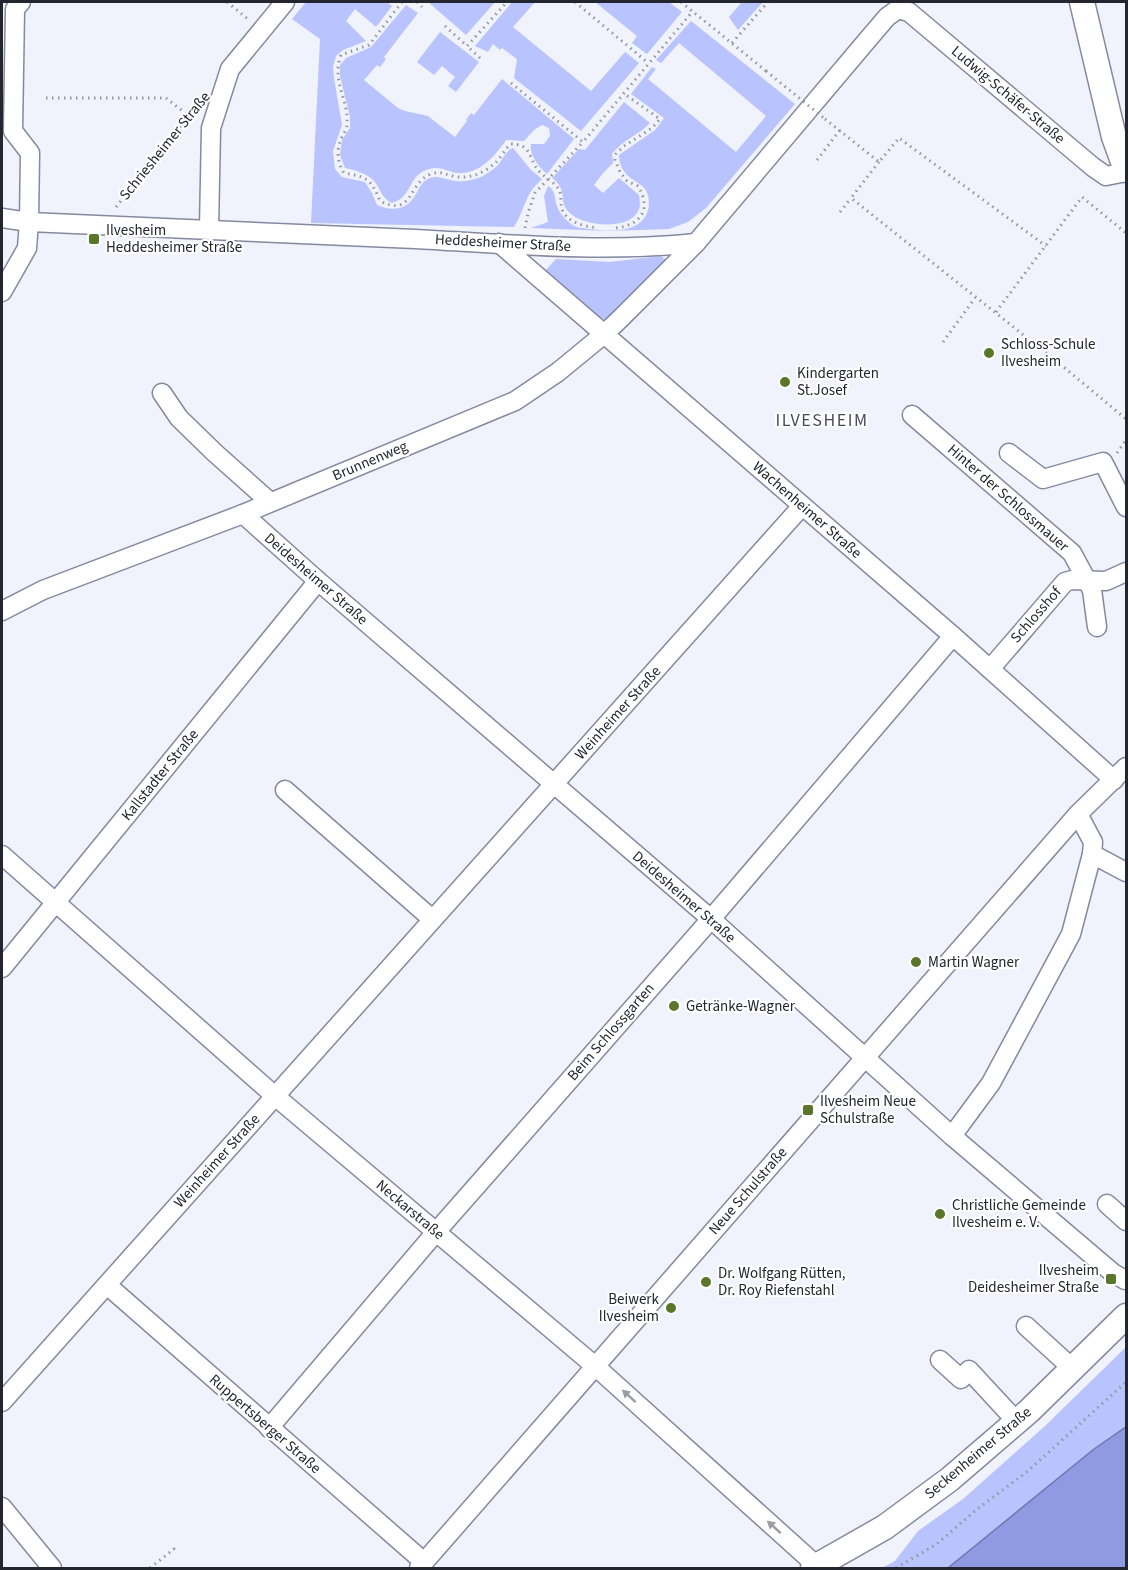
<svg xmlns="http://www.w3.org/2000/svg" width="1128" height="1570" font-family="'Source Sans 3',sans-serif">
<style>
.green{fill:#b9c3fe}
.water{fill:#909ae3;stroke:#7077ad;stroke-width:1.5}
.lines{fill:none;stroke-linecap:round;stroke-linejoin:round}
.minor-casing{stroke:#8589a0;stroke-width:21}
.major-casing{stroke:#8589a0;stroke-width:27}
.path{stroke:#94969f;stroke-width:3;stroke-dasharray:1.5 4.5;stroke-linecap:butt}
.minor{stroke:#fff;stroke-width:18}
.major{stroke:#fff;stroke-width:24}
.path-bridge{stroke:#94969f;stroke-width:3;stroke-dasharray:1.5 4.5;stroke-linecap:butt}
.oneway{fill:#9c9da1}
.poi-dot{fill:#5a762b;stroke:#fff;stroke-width:2}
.labels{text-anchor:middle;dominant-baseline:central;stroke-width:4.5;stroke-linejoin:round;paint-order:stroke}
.street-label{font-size:15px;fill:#24262f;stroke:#fff}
.poi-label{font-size:15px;fill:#24262f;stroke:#fff;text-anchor:start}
.quarter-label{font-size:18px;letter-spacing:1.5px;fill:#474a5f;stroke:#fff}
</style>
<rect width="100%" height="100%" fill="#f0f2fc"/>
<g class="green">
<path d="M 306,2 L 387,2 L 392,6 L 376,27 L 355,9 L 346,21 L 366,41 L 343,50 L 336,56 L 333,67 L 334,78 L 342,125 L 333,151 L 335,169 L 342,177 L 365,182 L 372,193 L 377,205 C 388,210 402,211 411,201 C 418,194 419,183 428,179 C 437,174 446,180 455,181 C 464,182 475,180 483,176 C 488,173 494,169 498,165 C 503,159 506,150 513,148 L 531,170 L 542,179 C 536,185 530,191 527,199 C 522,209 520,218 514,227 L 311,223 L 320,39 L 292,19 Z"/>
<polygon points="428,2 495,2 466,35"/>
<polygon points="512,2 535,2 513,27 591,91 625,52 639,63 581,131 514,78 517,59 502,48 500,50 493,44 488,52 475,46"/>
<polygon points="595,2 669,2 682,12 647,54 632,43 637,36"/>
<polygon points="742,2 763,2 738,30 729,17"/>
<path d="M 406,5 L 418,13 L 384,57 L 386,59 L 380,67 L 377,65 L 364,80 L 398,108 L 405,111 L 428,116 L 455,137 L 467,121 L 466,120 L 471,113 L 474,115 L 502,79 L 574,139 L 547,174 C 539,167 529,155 531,144 L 544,144 L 550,136 L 549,128 L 542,125 L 534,130 L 524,141 L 506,140 C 495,156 479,175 457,173 C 445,171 438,164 424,171 C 408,178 412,197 392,203 C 380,197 381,188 373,180 C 366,173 354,170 345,168 L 340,155 L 342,140 L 350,128 L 350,117 L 340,76 L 340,65 L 346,58 L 371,47 Z"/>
<path d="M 691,21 L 795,104 L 706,208 L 688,222 L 669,229 L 608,231 L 531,228 L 548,222 L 544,196 L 548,186 C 556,190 554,198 557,206 C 559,213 566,220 571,224 C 576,228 583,228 589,229 C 611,232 648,234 649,203 C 649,181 630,184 622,168 C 620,164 619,160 619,155 L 655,130 L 664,118 L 631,94 L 652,67 L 656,69 L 648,79 L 736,152 L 766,116 L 679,43 L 661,63 L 656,60 Z"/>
<polygon points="440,32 479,62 456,92 448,86 455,77 442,66 434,75 417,62"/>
<path d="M 624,102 L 650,123 C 639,135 622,140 612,154 L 613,163 L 604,172 L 594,185 L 603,193 L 619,178 L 639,195 C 640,202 641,207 637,213 C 626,230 584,226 571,214 C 559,204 566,195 559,185 C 557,182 555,180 552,178 L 579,149 L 585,150 Z"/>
<polygon points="661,256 667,261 614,316 604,319 593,316 545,271 556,259 609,262"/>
<polygon points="1126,1347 1126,1427 1094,1449 948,1568 882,1568 895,1561 918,1531 963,1499 1045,1426"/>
</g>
<polygon class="water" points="1126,1427 1126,1568 948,1568 1094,1449"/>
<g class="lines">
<defs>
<g id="minor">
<polyline points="898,9 909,12 1093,167 1106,176 1126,172"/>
<path d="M 2,218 L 29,222 C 157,228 286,233 415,239 C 508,244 603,253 696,243"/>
<polyline points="209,229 211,128 230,69 285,2"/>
<polyline points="499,243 953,636 1114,780"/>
<polyline points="2,292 27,248 29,222 30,153 13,131 15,9 21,2"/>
<polyline points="162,393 179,418 215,453 270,502"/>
<polyline points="912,415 1072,553 1092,590 1097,627"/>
<polyline points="1009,453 1043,479 1103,462 1126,507"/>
<polyline points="243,514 318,581 711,919 952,1136 1113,1273 1125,1280 1126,1278"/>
<polyline points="2,611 43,590 243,514 515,401 558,372 603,335 620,319 696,243 864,44 887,17 898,9"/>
<polyline points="990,669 1065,582 1072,580 1106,581 1126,572"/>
<polyline points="285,790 432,919"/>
<polyline points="1092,854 1126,872"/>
<polyline points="2,855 275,1096 595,1366 817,1566"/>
<polyline points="2,968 318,581"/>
<polyline points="952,1136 991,1083 1071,934 1092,854 1093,842 1078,814"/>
<polyline points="1107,1204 1126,1221"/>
<polyline points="107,1285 424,1562"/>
<polyline points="1026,1326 1073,1369"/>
<polyline points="940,1360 961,1379 969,1370 1017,1422"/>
<polyline points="2,1402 802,506"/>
<polyline points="269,1428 436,1232 711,919 953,636"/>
<polyline points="2,1507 52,1568"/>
<polyline points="419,1568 1078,814 1126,767"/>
</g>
<g id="major">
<polyline points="1082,2 1114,137 1126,170"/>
<polyline points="813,1568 885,1527 950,1479 1029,1411 1126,1316"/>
</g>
</defs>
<use href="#minor" class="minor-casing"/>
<use href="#major" class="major-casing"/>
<g class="path">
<polyline points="227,2 248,19"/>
<path d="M 402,2 L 369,45 L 341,55 C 331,81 349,100 347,124 C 347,129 344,133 342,137 C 336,149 337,162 344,173 C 367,177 371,179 380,201 C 414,218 408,182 431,174 C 440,171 444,174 453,176 C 468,180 485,173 496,162 C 501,157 505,150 510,144 C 532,144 528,157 538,170 C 544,177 555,182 559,190 C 562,195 560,203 562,209 C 567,223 584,226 598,228"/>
<polyline points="417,2 422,7"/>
<polyline points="575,2 647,62"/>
<polyline points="681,2 766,71"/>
<polyline points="445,26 467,46"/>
<polyline points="732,43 768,2"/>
<polyline points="480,58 467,46 507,2"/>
<polyline points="511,83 583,142 693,11"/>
<polyline points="46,98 166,98 189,116"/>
<polyline points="825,119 879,162 899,138 1046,246"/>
<polyline points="817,160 840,130"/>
<polyline points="879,162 851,198 1060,364 1126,419"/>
<polyline points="116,207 200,102"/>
<polyline points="840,212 851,198"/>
<polyline points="525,228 528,213 535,193 583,142"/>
<path d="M 616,228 C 641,225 652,209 638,186 L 627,181 L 620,172 L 615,160 L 616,154 L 624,146 L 652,128 L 660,119 L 623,93"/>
<polyline points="996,312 1082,197 1126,233"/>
<polyline points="943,342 975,298"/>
<polyline points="1117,453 1126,440"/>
<polyline points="150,1568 174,1549 177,1553"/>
<polyline points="896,1568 937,1544 976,1510 1028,1471 1126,1382"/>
</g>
<use href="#minor" class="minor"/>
<use href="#major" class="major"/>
<polyline class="path-bridge" points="766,71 825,119"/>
</g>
<defs><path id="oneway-solid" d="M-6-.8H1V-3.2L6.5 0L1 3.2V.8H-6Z" transform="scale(1.5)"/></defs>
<g class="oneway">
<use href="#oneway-solid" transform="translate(629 1396) rotate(-138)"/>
<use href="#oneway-solid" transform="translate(774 1527) rotate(-138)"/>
</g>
<g class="poi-dot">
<rect x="88" y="233" width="12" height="12" rx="3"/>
<circle cx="989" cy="353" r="6"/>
<circle cx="785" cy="382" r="6"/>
<circle cx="916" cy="962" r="6"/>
<circle cx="674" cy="1006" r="6"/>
<rect x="802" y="1104" width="12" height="12" rx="3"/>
<circle cx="940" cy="1214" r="6"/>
<rect x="1105" y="1273" width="12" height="12" rx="3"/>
<circle cx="706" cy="1282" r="6"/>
<circle cx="671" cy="1308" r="6"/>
</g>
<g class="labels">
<g class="street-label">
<text transform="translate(1008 95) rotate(40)">Ludwig-Schäfer-Straße</text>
<text transform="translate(165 146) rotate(-51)">Schriesheimer Straße</text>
<text transform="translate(503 243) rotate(3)">Heddesheimer Straße</text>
<text transform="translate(370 461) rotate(-23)">Brunnenweg</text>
<text transform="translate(1008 498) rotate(41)">Hinter der Schlossmauer</text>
<text transform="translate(807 510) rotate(41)">Wachenheimer Straße</text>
<text transform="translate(316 579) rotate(41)">Deidesheimer Straße</text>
<text transform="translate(1036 615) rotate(-49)">Schlosshof</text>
<text transform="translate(618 713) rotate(-48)">Weinheimer Straße</text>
<text transform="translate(160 775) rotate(-51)">Kallstadter Straße</text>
<text transform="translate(684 897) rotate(41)">Deidesheimer Straße</text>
<text transform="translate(611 1032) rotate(-49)">Beim Schlossgarten</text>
<text transform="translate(217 1161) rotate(-48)">Weinheimer Straße</text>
<text transform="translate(748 1191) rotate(-49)">Neue Schulstraße</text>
<text transform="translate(410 1210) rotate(40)">Neckarstraße</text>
<text transform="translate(265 1424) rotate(41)">Ruppertsberger Straße</text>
<text transform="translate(978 1453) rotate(-40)">Seckenheimer Straße</text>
</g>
<g class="poi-label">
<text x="106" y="230">Ilvesheim<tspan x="106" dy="17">Heddesheimer Straße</tspan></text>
<text x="1001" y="344">Schloss-Schule<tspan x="1001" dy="17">Ilvesheim</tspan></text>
<text x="797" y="373">Kindergarten<tspan x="797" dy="17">St.Josef</tspan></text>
<text x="928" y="962">Martin Wagner</text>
<text x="686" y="1006">Getränke-Wagner</text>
<text x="820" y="1101">Ilvesheim Neue<tspan x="820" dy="17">Schulstraße</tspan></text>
<text x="952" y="1205">Christliche Gemeinde<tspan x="952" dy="17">Ilvesheim e. V.</tspan></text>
<text x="1099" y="1270" text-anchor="end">Ilvesheim<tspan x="1099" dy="17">Deidesheimer Straße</tspan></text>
<text x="718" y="1273">Dr. Wolfgang Rütten,<tspan x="718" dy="17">Dr. Roy Riefenstahl</tspan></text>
<text x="659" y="1299" text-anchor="end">Beiwerk<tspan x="659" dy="17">Ilvesheim</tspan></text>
</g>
<g class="quarter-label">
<text x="822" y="420">ILVESHEIM</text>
</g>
</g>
<rect width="1128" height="1570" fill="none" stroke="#24262f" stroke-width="6"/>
</svg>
